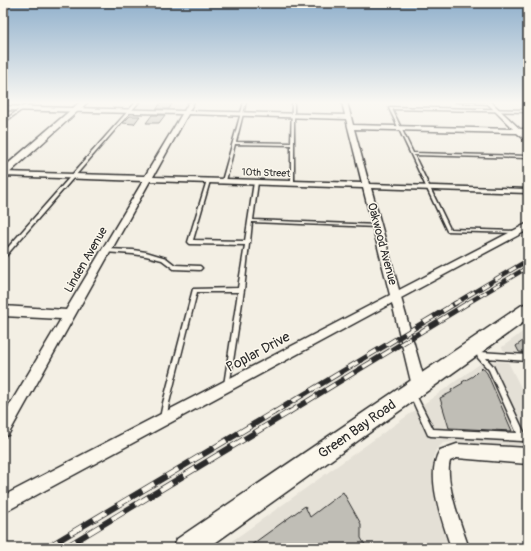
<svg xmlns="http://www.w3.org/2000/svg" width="531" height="551" font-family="Pangolin,sans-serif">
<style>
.built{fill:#e4e0d6}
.building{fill:#c0beb6;stroke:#2b2b2b}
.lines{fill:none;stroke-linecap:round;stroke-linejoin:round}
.lane-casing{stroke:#2b2b2b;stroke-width:3}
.street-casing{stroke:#2b2b2b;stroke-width:3}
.secondary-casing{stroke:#2b2b2b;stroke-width:3}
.lane{fill:#fbf7ec;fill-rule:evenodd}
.street{fill:#fbf7ec;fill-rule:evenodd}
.secondary{fill:#fbf7ec;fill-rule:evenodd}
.rail-far2-casing{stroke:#2b2b2b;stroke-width:4.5}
.rail-far1-casing{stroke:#2b2b2b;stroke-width:5}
.rail-casing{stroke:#2b2b2b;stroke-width:6}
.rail-far2{stroke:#fbf7ec;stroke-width:3;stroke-dasharray:8;stroke-linecap:butt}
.rail-far1{stroke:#fbf7ec;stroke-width:3.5;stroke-dasharray:11;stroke-linecap:butt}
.rail{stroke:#fbf7ec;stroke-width:4.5;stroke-dasharray:14;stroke-linecap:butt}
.labels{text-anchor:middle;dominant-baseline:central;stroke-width:3;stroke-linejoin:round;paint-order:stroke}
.far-street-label{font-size:10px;fill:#2b2b2b;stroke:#fbf7ec}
.street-label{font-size:12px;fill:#2b2b2b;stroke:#fbf7ec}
.near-street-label{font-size:14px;fill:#2b2b2b;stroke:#fbf7ec}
</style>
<rect width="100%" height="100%" fill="#f3efe4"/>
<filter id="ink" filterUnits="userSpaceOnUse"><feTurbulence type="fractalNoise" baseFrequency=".025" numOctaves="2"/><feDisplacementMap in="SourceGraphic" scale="8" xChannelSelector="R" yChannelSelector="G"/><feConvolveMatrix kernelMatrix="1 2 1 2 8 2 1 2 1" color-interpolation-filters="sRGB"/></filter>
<g filter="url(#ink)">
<g class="built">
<polygon points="140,102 184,102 179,110 135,108"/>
<polygon points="528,328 528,353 504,352 502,347"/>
<polygon points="484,361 508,362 528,402 528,446 454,442 443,443 436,450 433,458 433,471 451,548 222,548"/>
</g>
<g class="building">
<polygon points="161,102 173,102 169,109 157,109"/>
<polygon points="152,115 165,115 159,123 146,123"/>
<polygon points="130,116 140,116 134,124 123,123"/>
<polygon points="528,337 528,353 519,352 516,346"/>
<polygon points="482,367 487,373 512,431 449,428 440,398 452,392 451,390 463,383 462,382 473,376"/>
<polygon points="343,492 361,524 361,538 367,548 247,548 305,506 310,517"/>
</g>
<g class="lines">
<defs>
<g id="lane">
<polygon points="30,102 33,102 3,123 3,121"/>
<polygon points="136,102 139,102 5,257 3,258 3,253"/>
<polygon points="244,102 246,102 236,142 291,143 292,102 294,102 294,184 293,184 291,183 291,145 235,144 226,181 224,182 222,181"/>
<polygon points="456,102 490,102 490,103 489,104"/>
<polygon points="390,107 528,110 528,112 392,109 413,153 528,156 528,158 414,155 450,229 516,231 518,232 518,233 447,231 389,108"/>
<polygon points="207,180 210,181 193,240 245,241 254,182 256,181 258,182 253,220 377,225 379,226 377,227 252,222 250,242 250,243 249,244 244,290 229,387 227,388 225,387 224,385 238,292 197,292 169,403 166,420 164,422 160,418 163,403 193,289 238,288 245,245 190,244 188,242"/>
<polygon points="106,249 133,250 146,252 166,258 175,265 200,266 202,268 200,270 174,269 162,260 146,256 133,254 104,252 104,250"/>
<polygon points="480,352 528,355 528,361 486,358 493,366 525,434 526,437 525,440 522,441 431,436 428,435 410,395 411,393 413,392 415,393 433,429 517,433 489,370 478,358 477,355 478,353"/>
</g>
<g id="street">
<path d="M 189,102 L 194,102 L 189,111 L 345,115 L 342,102 L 347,102 L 353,125 L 513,129 L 486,102 L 491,102 L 520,129 L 528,129 L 528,133 L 524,133 L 528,137 L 528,142 L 517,133 L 354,129 L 369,184 L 528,189 L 528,193 L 371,188 L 399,290 L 528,223 L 528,230 L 401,298 L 426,386 L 424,391 L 419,393 L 414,391 L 412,386 L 392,303 L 3,513 L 3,496 L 390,295 L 363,188 L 150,181 L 8,435 L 3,437 L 3,416 L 61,319 L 3,316 L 3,306 L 66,310 L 143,181 L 3,176 L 3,172 L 145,176 L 182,114 L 3,110 L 3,106 L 184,111 ZM 188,114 L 346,119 L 362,183 L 153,177 Z"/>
<path d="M 457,444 L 528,448 L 528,464 L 457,458 L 450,461 C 444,481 462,528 469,548 L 451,548 C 443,522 424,475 440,450 Z"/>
</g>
<g id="secondary">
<polygon points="80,102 88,102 7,175 3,176 3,168"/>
<polygon points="528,303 528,319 208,548 173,548 177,539 522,305"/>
</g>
</defs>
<use href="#lane" class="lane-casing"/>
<use href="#street" class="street-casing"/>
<use href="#secondary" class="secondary-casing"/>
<use href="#lane" class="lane"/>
<use href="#street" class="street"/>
<use href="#secondary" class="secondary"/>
<defs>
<g id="rail-far2">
<polyline points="454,304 528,260"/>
<polyline points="466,304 528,267"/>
</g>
<g id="rail-far1">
<polyline points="273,413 456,303"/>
<polyline points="288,413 468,303"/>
</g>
<g id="rail">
<polyline points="46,548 274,412"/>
<polyline points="64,548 289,412"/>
</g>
</defs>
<use href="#rail-far2" class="rail-far2-casing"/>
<use href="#rail-far1" class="rail-far1-casing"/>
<use href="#rail" class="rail-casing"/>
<use href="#rail-far2" class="rail-far2"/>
<use href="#rail-far1" class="rail-far1"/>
<use href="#rail" class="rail"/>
</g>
</g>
<linearGradient id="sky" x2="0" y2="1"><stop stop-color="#90b0cc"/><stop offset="0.57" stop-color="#faf8f3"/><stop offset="1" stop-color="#faf8f3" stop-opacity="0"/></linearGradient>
<rect width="531" height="180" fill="url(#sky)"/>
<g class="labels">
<g class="far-street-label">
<text transform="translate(266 173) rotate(2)">10th Street</text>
</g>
<g class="street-label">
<text transform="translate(382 244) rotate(75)">Oakwood Avenue</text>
<text transform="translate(86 260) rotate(-60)">Linden Avenue</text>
</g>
<g class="near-street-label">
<text transform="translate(258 352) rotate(-28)">Poplar Drive</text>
<text transform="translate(357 429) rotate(-35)">Green Bay Road</text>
</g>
</g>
<rect width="531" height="551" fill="none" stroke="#fbf7ec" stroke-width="16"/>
<rect x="8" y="8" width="515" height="535" fill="none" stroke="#2b2b2b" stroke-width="1.5" filter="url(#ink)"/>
</svg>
